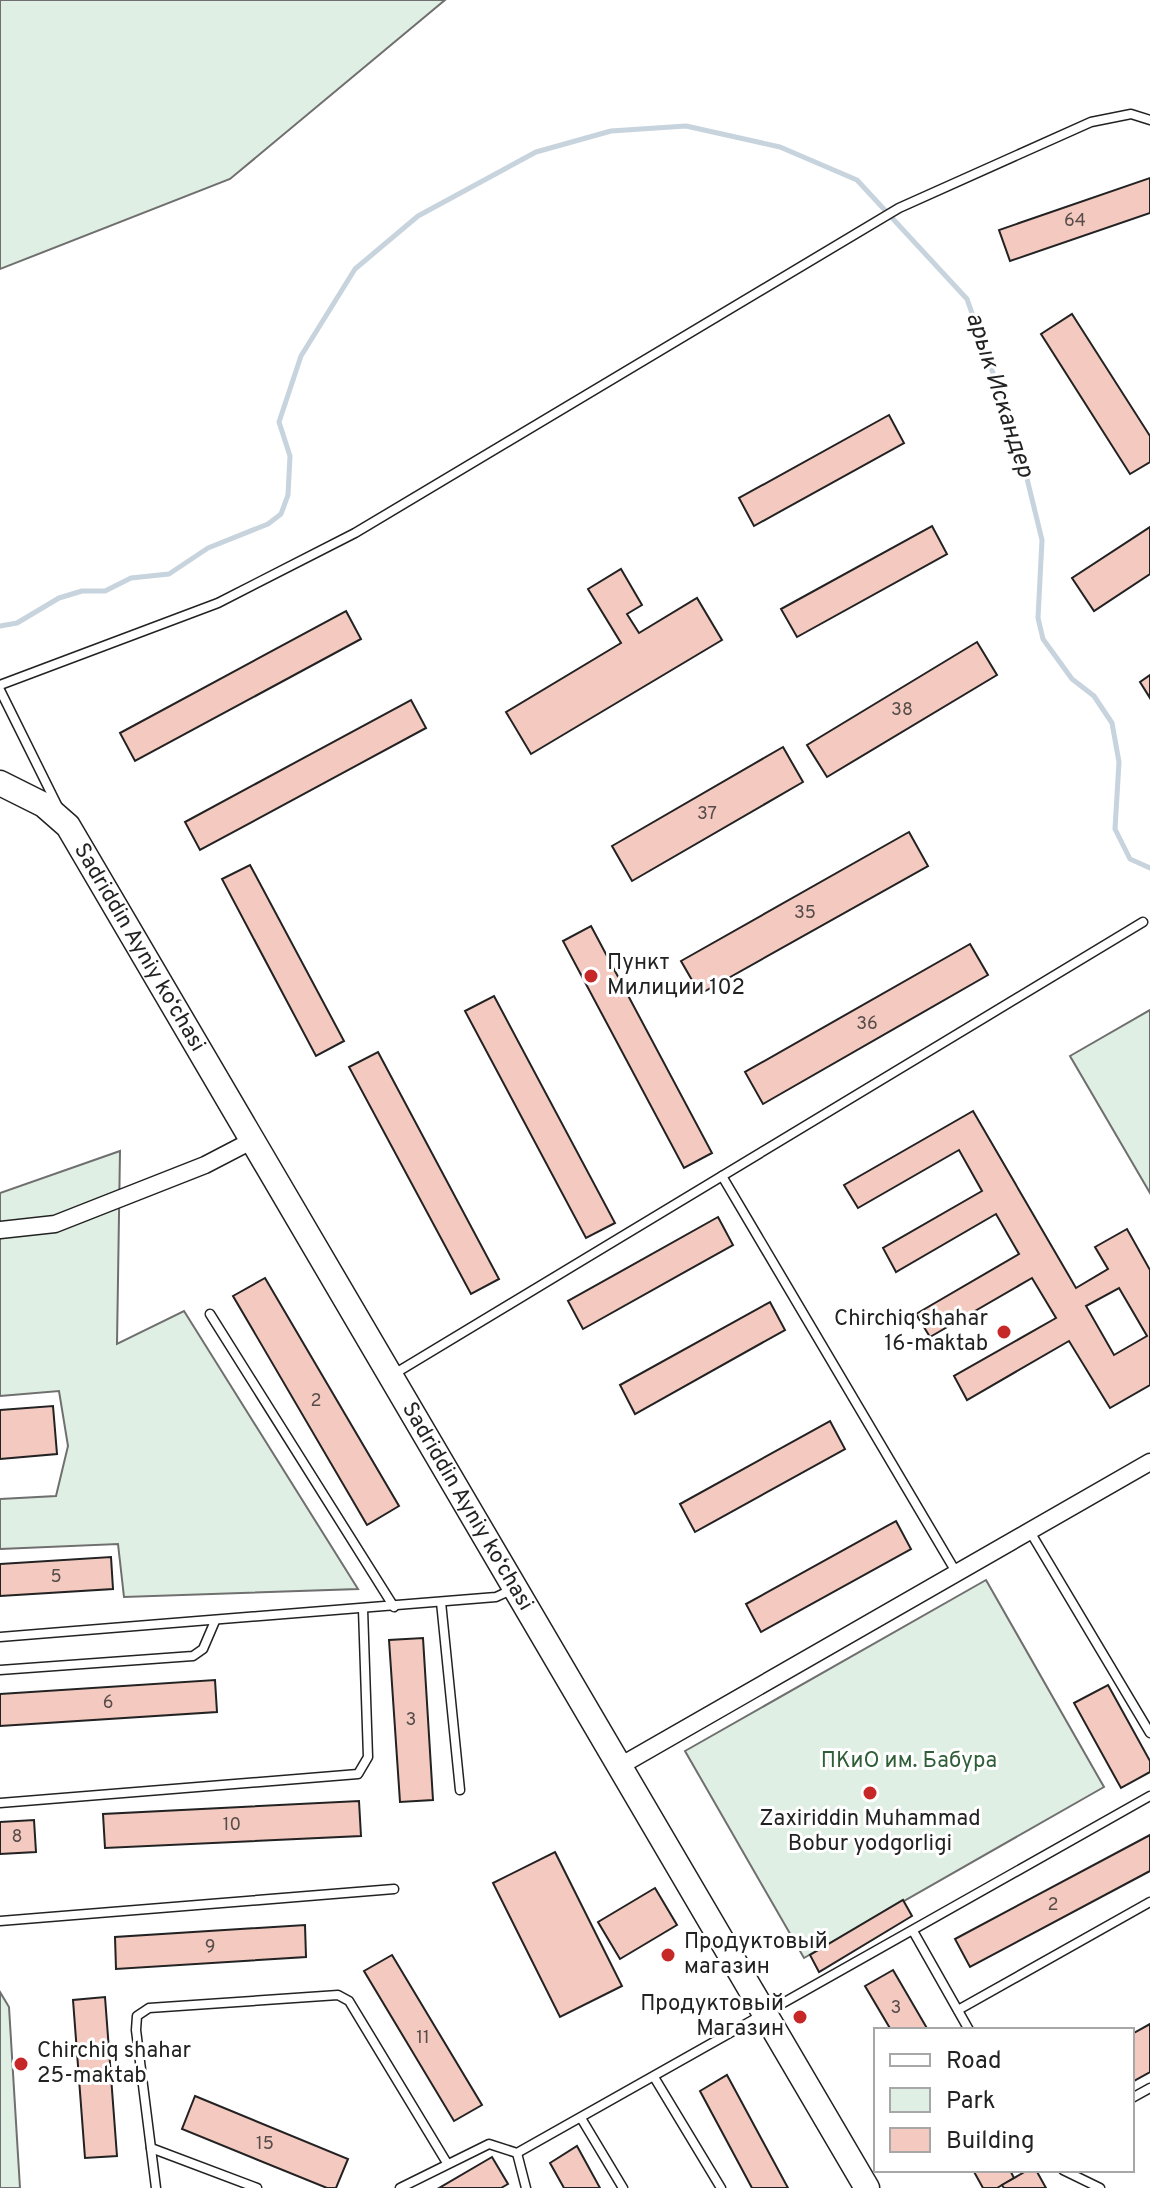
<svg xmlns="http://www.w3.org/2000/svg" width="1150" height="2188" font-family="Overpass,sans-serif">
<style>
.green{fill:#e0efe3;stroke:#6f6f6f;stroke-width:2}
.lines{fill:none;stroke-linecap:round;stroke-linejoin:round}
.stream{stroke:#c7d3dd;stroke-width:5}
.building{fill:#f3c9c0;stroke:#222;stroke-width:2;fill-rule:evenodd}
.lane-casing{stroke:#222;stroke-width:11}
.street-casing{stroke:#222;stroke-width:19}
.secondary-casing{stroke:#222;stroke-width:27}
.lane{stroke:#fff;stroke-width:8}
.street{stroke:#fff;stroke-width:16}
.secondary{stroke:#fff;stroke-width:24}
.poi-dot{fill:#c62828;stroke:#fff;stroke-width:3}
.labels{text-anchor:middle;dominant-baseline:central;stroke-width:6;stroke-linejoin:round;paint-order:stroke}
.number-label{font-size:18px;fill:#564c4a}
.street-label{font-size:22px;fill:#222;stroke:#fff}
.poi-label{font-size:22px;fill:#222;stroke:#fff;text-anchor:start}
.park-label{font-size:22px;fill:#2f5e38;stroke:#fff}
.water-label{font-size:24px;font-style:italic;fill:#222;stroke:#fff}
</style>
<rect width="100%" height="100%" fill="#fff"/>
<g class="green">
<polygon points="0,0 445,0 230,179 0,269"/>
<polygon points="1150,1010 1150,1193 1070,1056"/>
<polygon points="120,1151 117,1344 184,1311 358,1589 124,1597 118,1544 0,1549 0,1499 56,1496 68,1446 59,1391 0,1396 0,1193"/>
<polygon points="986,1580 1104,1787 804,1958 685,1751"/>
<polygon points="0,1992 9,2007 20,2188 0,2188"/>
</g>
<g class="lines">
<polyline class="stream" points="0,626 17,623 59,598 82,591 105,591 131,578 169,574 208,548 268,524 281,514 288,495 290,456 279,422 301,356 355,269 418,216 536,152 611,131 686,126 780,147 857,180 967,299 1020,450 1042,540 1038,618 1043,639 1072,679 1094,696 1112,723 1119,762 1115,829 1130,859 1150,868"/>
</g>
<g class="building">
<polygon points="1150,178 1150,213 1010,261 999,230"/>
<polygon points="1072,314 1150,436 1150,462 1130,474 1041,334"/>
<polygon points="889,415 904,443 754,526 739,498"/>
<polygon points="932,526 947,554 797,637 781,609"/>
<polygon points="1150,527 1150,574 1094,611 1072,578"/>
<polygon points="621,569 642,605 627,614 639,633 697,598 722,640 531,754 506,712 621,643 588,589"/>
<polygon points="346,611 361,639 135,761 120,733"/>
<polygon points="977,642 997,675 827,777 807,745"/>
<polygon points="1150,675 1150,698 1140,682"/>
<polygon points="411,700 426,728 200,850 185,822"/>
<polygon points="783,747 803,782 632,881 612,846"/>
<polygon points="909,832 928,866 700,994 681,961"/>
<polygon points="250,865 344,1041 316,1056 222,879"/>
<polygon points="591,926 712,1153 684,1168 563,941"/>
<polygon points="970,944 988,975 763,1104 745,1072"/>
<polygon points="494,996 615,1223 586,1238 465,1011"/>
<polygon points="378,1052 499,1279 471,1294 349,1067"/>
<path d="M 973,1111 L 1076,1288 L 1108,1269 L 1095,1247 L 1127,1229 L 1150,1270 L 1150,1385 L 1110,1408 L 1069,1341 L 967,1400 L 954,1376 L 1056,1318 L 1032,1278 L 930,1337 L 916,1314 L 1019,1254 L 996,1214 L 896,1272 L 883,1248 L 982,1191 L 959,1150 L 858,1208 L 844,1185 ZM 1119,1288 L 1147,1336 L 1114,1355 L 1086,1306 Z"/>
<polygon points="718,1217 733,1245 583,1329 568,1301"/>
<polygon points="265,1278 399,1506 367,1525 233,1296"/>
<polygon points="770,1302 785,1330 635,1414 620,1385"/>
<polygon points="53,1406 57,1454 0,1459 0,1410"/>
<polygon points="830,1421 845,1449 695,1532 680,1504"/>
<polygon points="896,1521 911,1549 761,1632 746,1604"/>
<polygon points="111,1557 113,1589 0,1596 0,1564"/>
<polygon points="423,1638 433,1800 400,1802 389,1640"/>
<polygon points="215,1680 217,1712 0,1726 0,1694"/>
<polygon points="1108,1685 1150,1761 1150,1772 1121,1788 1074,1703"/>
<polygon points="359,1801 361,1836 105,1848 103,1814"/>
<polygon points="34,1820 36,1852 0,1854 0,1822"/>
<polygon points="1150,1835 1150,1871 970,1967 955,1939"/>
<polygon points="555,1852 622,1986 560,2017 493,1883"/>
<polygon points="655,1888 677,1925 620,1959 598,1922"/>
<polygon points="903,1900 912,1916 819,1972 810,1955"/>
<polygon points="305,1925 306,1957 116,1969 115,1937"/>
<polygon points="392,1955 482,2105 454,2121 364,1971"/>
<polygon points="893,1970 928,2030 891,2030 865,1986"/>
<polygon points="105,1997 117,2156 85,2158 73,2000"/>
<polygon points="1150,2024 1150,2072 1132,2082 1132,2034"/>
<polygon points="727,2075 788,2188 752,2188 700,2091"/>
<polygon points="195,2096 348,2159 336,2188 327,2188 182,2129"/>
<polygon points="577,2146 600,2188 564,2188 550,2163"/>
<polygon points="492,2157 508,2184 501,2188 439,2188"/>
<polygon points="973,2170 1010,2170 1014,2178 997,2188 983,2188"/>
<polygon points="1028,2170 1036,2170 1046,2188 1004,2188 1002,2185"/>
</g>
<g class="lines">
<defs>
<g id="lane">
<polyline points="0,685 218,603 355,533 899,208 1091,122 1131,114 1150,120"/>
<polyline points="0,690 58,807"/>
<polyline points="722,1176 956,1572"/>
<polyline points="210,1314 394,1607"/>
<polyline points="394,1374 1143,922"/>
<polyline points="1029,1530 1150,1733"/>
<polyline points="441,1602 460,1790"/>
<polyline points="0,1637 496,1597 511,1590"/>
<polyline points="0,1670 193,1656 203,1649 215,1621"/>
<polyline points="0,1803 358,1774 368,1757 363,1609"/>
<polyline points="0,1921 394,1889"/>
<polyline points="913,1931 969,2030"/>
<polyline points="958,2010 1150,1902"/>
<polyline points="654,2077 721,2188"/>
<polyline points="1132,2098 1150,2088"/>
<polyline points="581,2118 623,2188"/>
<polyline points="151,2148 257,2188"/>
<polyline points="517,2153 526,2188"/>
<polyline points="1063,2170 1100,2188"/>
<polyline points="156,2188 136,2030 137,2016 149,2008 338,1995 349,2001 447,2163"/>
<polyline points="400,2188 489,2144 517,2153 1150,1796"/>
</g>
<g id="street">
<polyline points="0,1230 55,1224 205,1165 253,1140"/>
<polyline points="620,1766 1150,1462"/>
</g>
<g id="secondary">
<path id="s1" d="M 0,783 L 44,805 L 68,826 L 867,2188"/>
</g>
</defs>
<use href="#lane" class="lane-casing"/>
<use href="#street" class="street-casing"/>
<use href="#secondary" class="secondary-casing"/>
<use href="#lane" class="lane"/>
<use href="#street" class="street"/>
<use href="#secondary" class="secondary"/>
</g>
<g class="poi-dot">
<circle cx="591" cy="976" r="8"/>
<circle cx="1004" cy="1332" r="8"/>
<circle cx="870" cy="1793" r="8"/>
<circle cx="668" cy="1955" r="8"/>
<circle cx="800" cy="2017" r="8"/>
<circle cx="21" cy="2064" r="8"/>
</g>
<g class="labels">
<g class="number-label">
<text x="1075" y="221">64</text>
<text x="902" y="710">38</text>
<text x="707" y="814">37</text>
<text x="805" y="913">35</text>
<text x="867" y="1024">36</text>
<text x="316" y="1401">2</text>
<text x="56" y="1577">5</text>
<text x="108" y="1703">6</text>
<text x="411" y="1720">3</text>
<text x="232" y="1825">10</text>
<text x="17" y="1837">8</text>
<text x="1053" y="1905">2</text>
<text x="210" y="1947">9</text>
<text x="896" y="2008">3</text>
<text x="423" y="2038">11</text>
<text x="265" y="2144">15</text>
</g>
<g class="street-label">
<text stroke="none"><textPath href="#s1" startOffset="222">Sadriddin Ayniy ko‘chasi</textPath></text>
<text stroke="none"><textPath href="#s1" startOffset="870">Sadriddin Ayniy ko‘chasi</textPath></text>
</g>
<g class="poi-label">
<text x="607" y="963">Пункт<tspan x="607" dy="25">Милиции 102</tspan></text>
<text x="988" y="1319" text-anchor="end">Chirchiq shahar<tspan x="988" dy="25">16-maktab</tspan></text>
<text x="870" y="1819" text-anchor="middle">Zaxiriddin Muhammad<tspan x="870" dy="25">Bobur yodgorligi</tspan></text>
<text x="684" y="1942">Продуктовый<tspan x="684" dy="25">магазин</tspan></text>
<text x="784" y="2004" text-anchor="end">Продуктовый<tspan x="784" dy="25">Магазин</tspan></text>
<text x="37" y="2051">Chirchiq shahar<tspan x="37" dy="25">25-maktab</tspan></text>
</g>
<g class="park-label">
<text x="909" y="1761">ПКиО им. Бабура</text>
</g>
<g class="water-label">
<text transform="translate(999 395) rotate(72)">арык Искандер</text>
</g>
</g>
<rect x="874" y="2028" width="260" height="144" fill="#ffffff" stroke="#a7a7a7" stroke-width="2"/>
<rect x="890" y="2054" width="40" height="12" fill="#ffffff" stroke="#a7a7a7" stroke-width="2"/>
<text x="946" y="2068" font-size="24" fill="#222222">Road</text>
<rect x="890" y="2088" width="40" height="24" fill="#e0efe3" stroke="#a7a7a7" stroke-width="2"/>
<text x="946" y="2108" font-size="24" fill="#222222">Park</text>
<rect x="890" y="2128" width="40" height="24" fill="#f3c9c0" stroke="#a7a7a7" stroke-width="2"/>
<text x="946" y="2148" font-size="24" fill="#222222">Building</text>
</svg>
